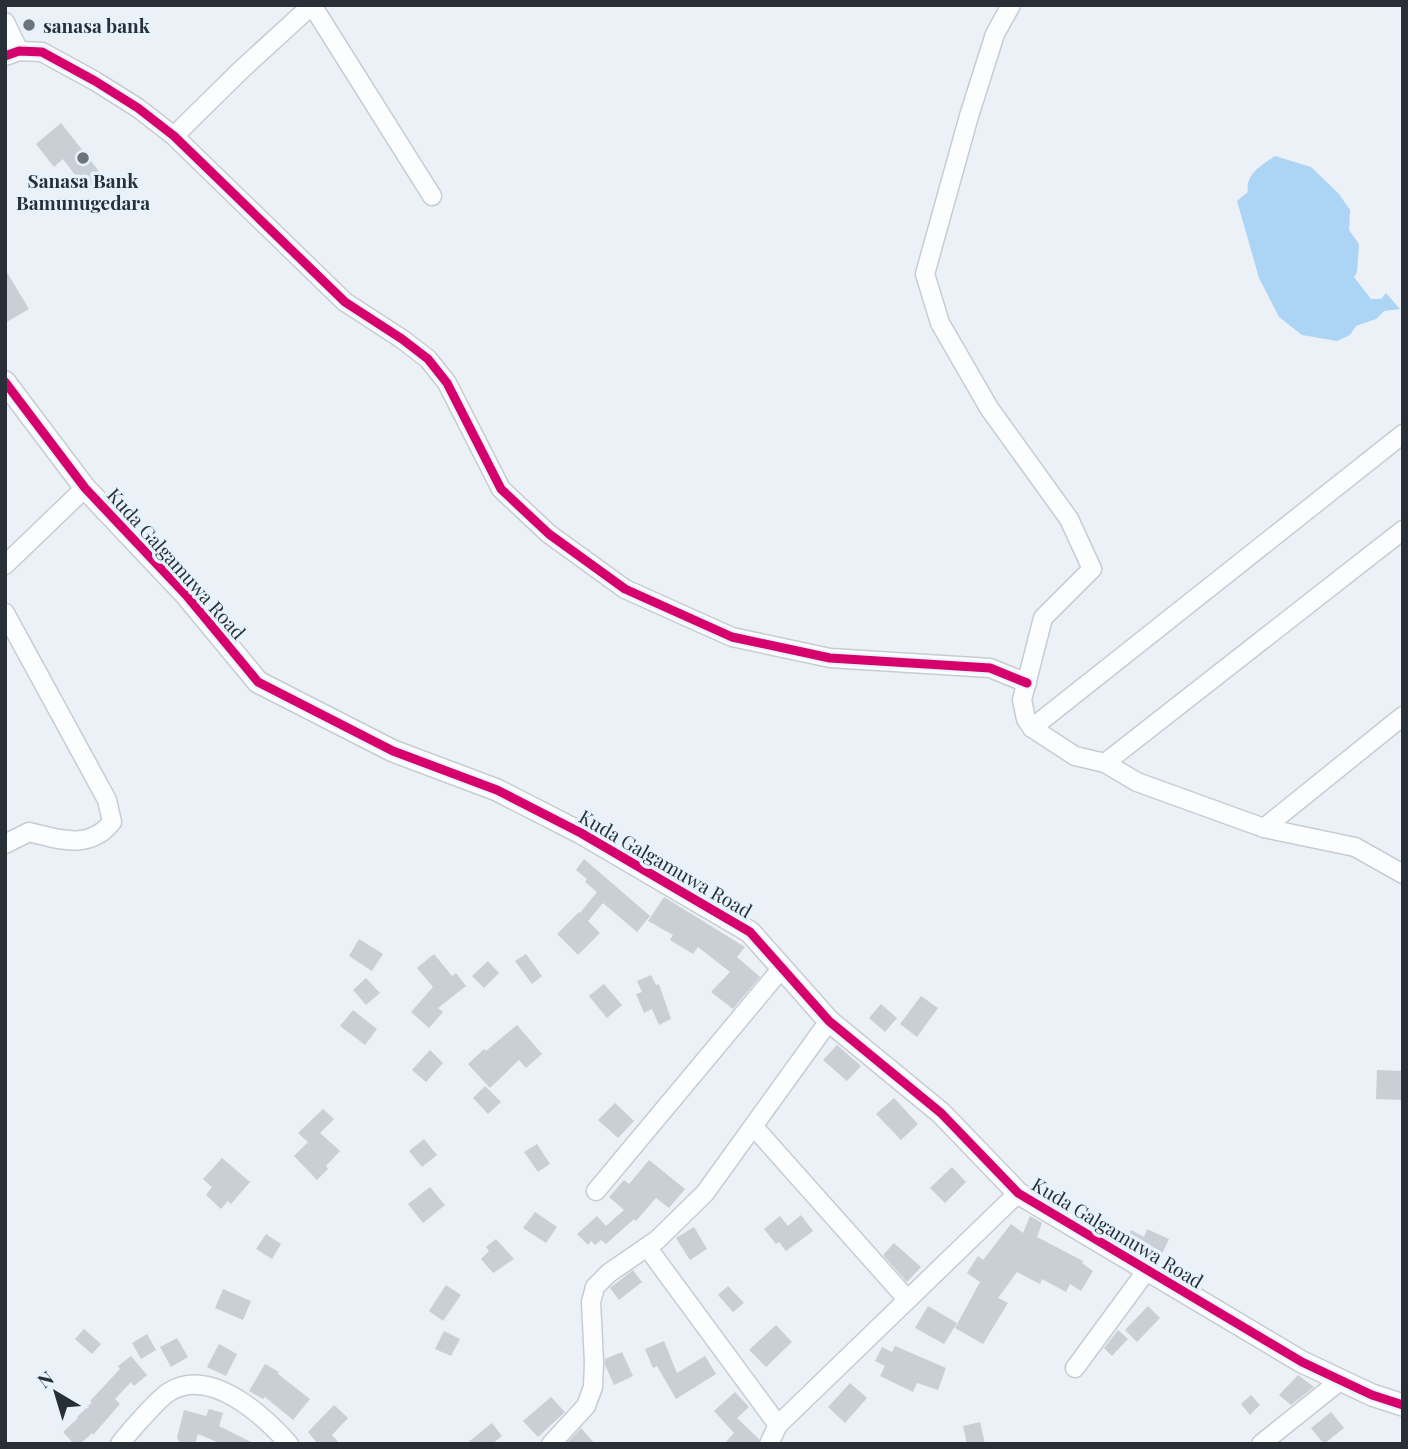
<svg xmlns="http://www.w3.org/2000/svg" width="1408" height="1449" font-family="'Playfair Display',serif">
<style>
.water{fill:#acd4f5}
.building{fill:#c9cfd5}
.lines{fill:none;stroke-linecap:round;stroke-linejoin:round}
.minor-casing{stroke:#c6cdd2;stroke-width:21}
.tertiary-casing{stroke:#c6cdd2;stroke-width:24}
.minor{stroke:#fcfdfe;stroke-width:18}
.tertiary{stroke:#fcfdfe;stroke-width:21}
.cycleway-casing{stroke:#e6f2fc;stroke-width:13}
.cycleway{stroke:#d6006c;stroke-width:9}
.poi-dot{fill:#6c737a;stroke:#e6f2fc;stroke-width:2.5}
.labels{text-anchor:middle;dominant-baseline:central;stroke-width:7;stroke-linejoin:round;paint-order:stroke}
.poi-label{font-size:19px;font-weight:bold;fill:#282f36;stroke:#e6f2fc;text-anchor:start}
.street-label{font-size:19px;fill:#282f36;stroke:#e6f2fc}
</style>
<rect width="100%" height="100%" fill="#ebf1f7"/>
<path class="water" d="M 1275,156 L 1311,167 L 1339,194 L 1350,210 L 1349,230 L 1359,244 L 1357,272 L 1354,277 L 1371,299 L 1381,299 L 1386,293 L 1400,309 L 1384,311 L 1376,319 L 1356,326 L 1350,335 L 1337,341 L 1302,335 L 1279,317 L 1259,278 L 1237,201 L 1248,192 C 1245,174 1262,165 1275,156 Z"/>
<g class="building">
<polygon points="61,123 105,179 88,192 63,159 54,167 36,144"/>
<polygon points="5,269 29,309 5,323"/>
<polygon points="584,859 650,916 637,932 603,903 588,921 600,933 578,955 557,934 579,912 580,913 597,892 585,882 587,879 576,870"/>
<polygon points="664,897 745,947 737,957 760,977 733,1009 711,992 730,972 698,947 693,954 670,940 673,935 648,921"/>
<polygon points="359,939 383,954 372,971 349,956"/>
<polygon points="434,954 452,976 456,973 466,986 438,1008 443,1012 429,1028 411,1012 433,987 417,968"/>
<polygon points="526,954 542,976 532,984 515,961"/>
<polygon points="488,961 499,973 484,988 472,976"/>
<polygon points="651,975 656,985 659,984 671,1019 659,1025 652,1009 644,1013 636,994 642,992 637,981"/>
<polygon points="366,978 380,993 366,1005 353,990"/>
<polygon points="604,984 622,1005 607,1018 589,996"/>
<polygon points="921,996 938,1008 917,1037 900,1024"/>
<polygon points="881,1004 897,1018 885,1032 869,1018"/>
<polygon points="353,1010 377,1029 365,1045 340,1026"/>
<polygon points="517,1025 542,1054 526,1068 519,1060 490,1088 468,1064 484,1049 486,1051"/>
<polygon points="837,1045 861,1066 847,1081 823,1060"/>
<polygon points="430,1050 443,1063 426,1082 412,1070"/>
<polygon points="1377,1070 1403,1071 1403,1100 1376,1099"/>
<polygon points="485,1086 501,1102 488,1114 473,1098"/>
<polygon points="894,1098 918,1124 901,1140 876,1114"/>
<polygon points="615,1103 634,1121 618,1138 598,1120"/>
<polygon points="323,1109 334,1119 320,1133 340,1151 326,1166 328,1169 317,1180 294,1156 308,1142 298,1133"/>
<polygon points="424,1139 437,1155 422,1167 409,1151"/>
<polygon points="537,1144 550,1164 538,1172 524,1152"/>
<polygon points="222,1158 250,1182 231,1204 228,1201 221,1209 206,1195 212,1187 203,1179"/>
<polygon points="649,1160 685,1189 669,1208 656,1198 636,1221 634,1219 606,1244 601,1240 595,1245 591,1241 588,1245 577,1234 597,1216 606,1226 624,1210 609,1197 624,1180 629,1184"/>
<polygon points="952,1167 966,1182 945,1203 930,1188"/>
<polygon points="430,1187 445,1205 423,1223 408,1204"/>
<polygon points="535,1212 557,1227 546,1243 523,1228"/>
<polygon points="801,1215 813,1231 786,1251 779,1242 776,1244 764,1229 780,1216 788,1226"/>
<polygon points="1030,1216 1042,1223 1037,1237 1083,1261 1082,1263 1093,1271 1081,1291 1070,1284 1066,1292 1042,1279 1040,1284 1017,1272 998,1298 1008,1303 983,1344 955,1328 980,1282 967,1273 978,1256 983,1260 1011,1224 1023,1233"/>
<polygon points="694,1227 707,1249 690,1260 676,1238"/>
<polygon points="1147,1229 1169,1239 1160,1258 1125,1241 1131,1230 1144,1237"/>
<polygon points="266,1234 281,1244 272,1259 256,1249"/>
<polygon points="496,1239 514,1259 493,1273 481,1259 489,1251 486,1247"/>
<polygon points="894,1243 921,1267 907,1282 883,1255"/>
<polygon points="633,1270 642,1282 619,1300 610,1288"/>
<polygon points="446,1285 461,1295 443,1321 429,1311"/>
<polygon points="728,1286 744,1303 733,1312 718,1295"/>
<polygon points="223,1289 251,1301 243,1320 215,1308"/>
<polygon points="928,1306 957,1323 944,1344 915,1328"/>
<polygon points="1148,1306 1160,1318 1137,1342 1125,1330"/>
<polygon points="776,1325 792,1342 766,1367 749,1350"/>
<polygon points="84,1329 101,1344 92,1354 75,1339"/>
<polygon points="1118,1330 1128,1339 1112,1356 1104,1348"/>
<polygon points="444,1331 460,1339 451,1356 435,1349"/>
<polygon points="147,1334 156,1350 141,1359 132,1343"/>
<polygon points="177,1338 188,1357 171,1367 160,1347"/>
<polygon points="664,1341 677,1373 705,1356 716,1374 676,1399 657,1366 653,1368 645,1349"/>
<polygon points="219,1344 237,1354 226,1376 207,1367"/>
<polygon points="895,1346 946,1368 938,1390 917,1383 913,1392 880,1376 885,1366 875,1361 882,1347 892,1352"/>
<polygon points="622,1352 633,1376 614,1385 605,1365 605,1359"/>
<polygon points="131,1356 147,1375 134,1386 131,1382 115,1399 120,1404 93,1435 92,1433 80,1444 74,1444 63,1432 78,1418 77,1417 92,1402 90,1401 120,1369 118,1366"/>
<polygon points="265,1364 279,1372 278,1374 310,1399 293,1420 265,1397 263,1399 249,1391"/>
<polygon points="1298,1375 1314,1387 1291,1405 1279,1395"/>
<polygon points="850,1383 867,1398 845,1423 828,1407"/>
<polygon points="735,1392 749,1407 737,1418 759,1439 758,1444 724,1444 734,1433 714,1411"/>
<polygon points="1251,1395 1260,1405 1250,1415 1241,1404"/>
<polygon points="551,1397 565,1412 538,1437 523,1421"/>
<polygon points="334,1405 348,1418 332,1435 340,1444 318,1444 308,1432"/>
<polygon points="209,1409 223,1413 219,1426 255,1444 222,1444 198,1434 195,1444 181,1444 177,1438 184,1410 206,1416"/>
<polygon points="1331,1412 1344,1428 1324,1444 1311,1428"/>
<polygon points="980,1422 985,1444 967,1444 963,1426"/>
<polygon points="492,1423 502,1436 492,1444 466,1444"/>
<polygon points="581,1428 595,1444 569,1444 568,1442"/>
</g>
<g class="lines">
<defs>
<g id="minor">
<polyline points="312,5 432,196"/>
<polyline points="1011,5 995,34 969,116 925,274 940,323 989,408 1069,519 1092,569 1043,618 1022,700 1026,719 1032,728 1075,756 1105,763 1137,782 1264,828 1355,847 1403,874"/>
<polyline points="5,22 19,51"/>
<polyline points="5,56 19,51 42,52 95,81 138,108 174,136 345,302 402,339 428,359 447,383 501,489 549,534 625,589 732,637 830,658 990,668 1027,683"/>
<polyline points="174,136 241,70 312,5"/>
<polyline points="5,565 85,488"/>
<path d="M 5,613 L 107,800 L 112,822 C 89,851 58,839 29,832 L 5,844"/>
<polyline points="1032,728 1403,434"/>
<polyline points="1105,763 1403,530"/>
<polyline points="1264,828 1403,716"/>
<polyline points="754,1127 907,1299"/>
<polyline points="596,1191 782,968"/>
<polyline points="647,1247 778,1425"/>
<polyline points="1075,1368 1147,1270"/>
<path d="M 120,1444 C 128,1433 159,1398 169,1392 C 210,1366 263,1415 289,1444"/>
<polyline points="551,1444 586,1406 593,1387 594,1362 591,1302 595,1287 609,1273 657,1240 705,1193 829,1021"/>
<polyline points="769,1444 778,1425 1018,1193"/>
<polyline points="1261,1444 1341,1380"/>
</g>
<polyline id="tertiary" points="5,382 85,488 186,595 258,682 393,751 497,790 581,833 750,932 829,1021 941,1113 1018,1193 1302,1362 1372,1395 1403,1405"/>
</defs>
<use href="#minor" class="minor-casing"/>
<use href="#tertiary" class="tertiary-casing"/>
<use href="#minor" class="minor"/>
<use href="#tertiary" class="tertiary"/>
<defs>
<g id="cycleway">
<polyline points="5,56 19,51 42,52 95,81 138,108 174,136 345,302 402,339 428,359 447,383 501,489 549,534 625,589 732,637 830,658 990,668 1027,683"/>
<polyline points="5,382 85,488 186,595 258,682 393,751 497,790 581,833 750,932 829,1021 941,1113 1018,1193 1302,1362 1372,1395 1403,1405"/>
</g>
</defs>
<use href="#cycleway" class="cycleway-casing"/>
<use href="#cycleway" class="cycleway"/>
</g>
<g class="poi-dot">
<circle cx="29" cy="25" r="7"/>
<circle cx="83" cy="158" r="7"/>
</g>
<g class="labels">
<g class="poi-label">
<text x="43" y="25">sanasa bank</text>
<text x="83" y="180" text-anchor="middle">Sanasa Bank<tspan x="83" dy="22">Bamunugedara</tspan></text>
</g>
<g class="street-label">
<text transform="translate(177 563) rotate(48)">Kuda Galgamuwa Road</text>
<text transform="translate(666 863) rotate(30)">Kuda Galgamuwa Road</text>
<text transform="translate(1118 1232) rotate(31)">Kuda Galgamuwa Road</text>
</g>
</g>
<rect width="1408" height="1449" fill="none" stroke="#282f36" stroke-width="14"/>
<g transform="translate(56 1393) rotate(322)" stroke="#e6f2fc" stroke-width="5" paint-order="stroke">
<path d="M0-5L12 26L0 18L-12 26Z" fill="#282f36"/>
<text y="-10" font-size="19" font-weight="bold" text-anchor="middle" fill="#282f36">N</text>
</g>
</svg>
